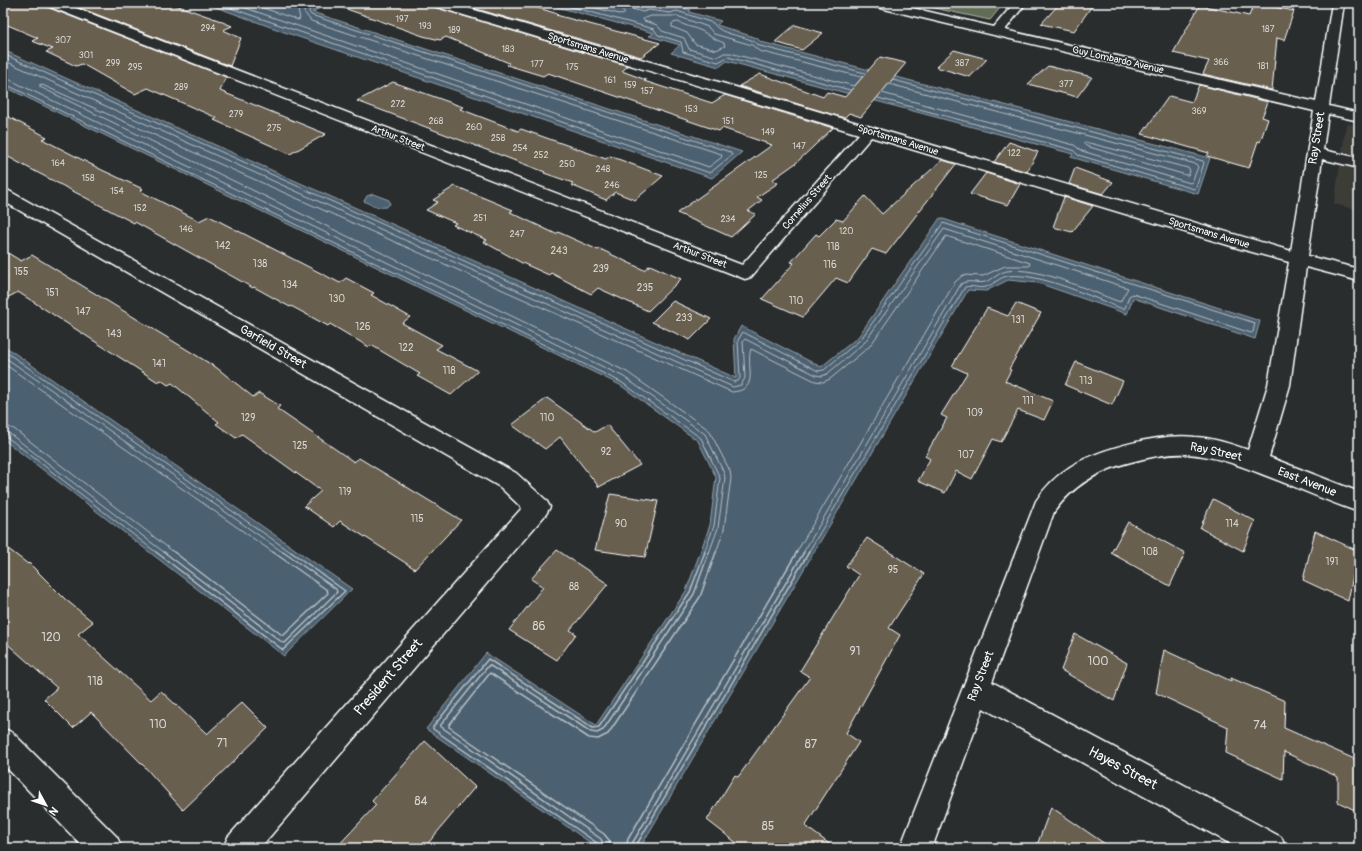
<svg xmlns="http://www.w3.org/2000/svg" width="1362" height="851" font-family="Pangolin,sans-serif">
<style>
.built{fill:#3c3c38}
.green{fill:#606c54;stroke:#b0b6aa}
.water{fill:#4c606f;stroke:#94a0a9}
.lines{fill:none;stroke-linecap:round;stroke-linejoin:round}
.shore-far1{stroke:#b7bfc5;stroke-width:1}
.shore{stroke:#b7bfc5;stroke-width:1.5}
.building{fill:#675e4f;stroke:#fff}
.minor-casing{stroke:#fff;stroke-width:3}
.minor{fill:#2a2d2e;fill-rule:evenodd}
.labels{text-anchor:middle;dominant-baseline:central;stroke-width:3;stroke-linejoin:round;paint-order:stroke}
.far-number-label{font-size:9px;fill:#d9d7d3}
.far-street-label{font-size:10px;fill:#fff;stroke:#2a2d2e}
.number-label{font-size:10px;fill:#d9d7d3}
.street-label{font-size:12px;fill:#fff;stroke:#2a2d2e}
.near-number-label{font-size:12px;fill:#d9d7d3}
.near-street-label{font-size:14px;fill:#fff;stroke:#2a2d2e}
</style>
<rect width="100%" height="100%" fill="#2a2d2e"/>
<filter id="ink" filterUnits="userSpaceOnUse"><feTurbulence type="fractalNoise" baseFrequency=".025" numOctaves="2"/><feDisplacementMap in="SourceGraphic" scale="8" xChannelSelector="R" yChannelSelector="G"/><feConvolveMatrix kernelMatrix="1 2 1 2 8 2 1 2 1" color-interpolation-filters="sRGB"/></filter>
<g filter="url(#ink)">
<polygon class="built" points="1346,124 1359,125 1359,210 1334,204"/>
<polygon class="green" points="922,3 1004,3 990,20 920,5"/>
<g class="water">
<polygon points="205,3 319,3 326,5 312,12 742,152 712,178 287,33"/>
<path d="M 542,3 L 623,3 L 643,8 C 654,2 664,13 675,6 L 691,10 L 689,12 L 721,21 L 717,25 L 757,38 L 761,42 L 1210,158 L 1198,194 L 1071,157 L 1073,154 L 727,61 L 719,67 L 671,53 L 680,45 L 649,36 L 654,33 Z"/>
<polygon points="3,50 736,378 734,339 741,326 821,367 858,337 940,218 1260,321 1255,339 1133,298 1127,314 1038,283 1008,280 986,291 968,290 640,848 598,848 426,729 486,653 596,725 686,591 710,525 716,477 698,441 620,385 3,86"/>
<path d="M 373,194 L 389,200 L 390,204 L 386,207 C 378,208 371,205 364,201 L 367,196 Z"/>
<polygon points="3,345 352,589 284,656 3,439"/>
</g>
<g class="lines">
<g class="shore-far1">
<polyline points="216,3 710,173 732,155 730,152 311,15 309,12 310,8 320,3"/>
<polyline points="231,3 709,167 722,157 721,154 311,21 304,12 305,8 308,3"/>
<polyline points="249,3 298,20 300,19 298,10 300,3"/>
<polyline points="557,3 654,29 658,35 681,42 683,52 718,62 728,57 850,90"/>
<polyline points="577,3 623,15 625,13 621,8 620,3"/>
<path d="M 625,3 L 628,8 L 643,12 L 649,10 L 670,13 L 677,11 L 713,23 C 723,38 747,33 760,46 L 865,73"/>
<path d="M 678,22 C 687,27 698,28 705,33 C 713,38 714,39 724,43 L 725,46 L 716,50 L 695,44 L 687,33 L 672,27 L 672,24 Z"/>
<path d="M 3,54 L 734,382 L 738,381 L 740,378 L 738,340 L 743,332 L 818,371 L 824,370 L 861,339 L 943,223 L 1255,323 L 1253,332 L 1251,333 L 1133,294 L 1129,296 L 1125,308 L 1123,309 C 1094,298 1039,272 1008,276 C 1000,277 994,284 986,287 C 979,289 972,285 965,287 L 808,553"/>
<path d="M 3,60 L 733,387 L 741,385 L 745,378 L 743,341 L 745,339 L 816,375 L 822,376 L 827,374 L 865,342 L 944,229 L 1128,288 L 1120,302 C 1089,291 1039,266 1007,271 C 999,272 993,280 985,282 C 977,284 969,279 961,284 L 803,553"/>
<polyline points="3,78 8,79 624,377 705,434 724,473 725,478 718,528 709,553"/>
<polyline points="3,83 621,382 701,438 720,478 714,526 704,553"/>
<polyline points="854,86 730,53 724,53 717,57 689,49 684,38 662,31 657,25 644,21 643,19 651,16 677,16 708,27 714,34 752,45 759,51 861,77"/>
<polyline points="882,93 1074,145 1082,151 1190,183 1192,182 1198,167 1196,164 889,84"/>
<polyline points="878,98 1073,150 1078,155 1194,189 1196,188 1204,163 1203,161 893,80"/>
<polygon points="1085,142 1188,168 1190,171 1188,175 1186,175 1086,146 1084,144"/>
<polyline points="3,350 292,553"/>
<polyline points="3,356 284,553"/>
<polyline points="3,363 274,553"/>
<polyline points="3,425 14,429 175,553"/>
<polyline points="3,431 10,434 165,553"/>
<polyline points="3,437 7,437 157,553"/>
<path d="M 716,553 L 724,529 L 731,478 L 730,471 L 709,430 L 627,372 L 40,87 L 40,84 L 732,392 C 761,390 745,366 751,349 L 815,381 L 823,382 L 830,379 L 870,346 L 946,236 L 1030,263 L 1029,266 L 1005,266 L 983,276 L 963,275 L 955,282 L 796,553"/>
</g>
<g class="shore">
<polyline points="156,552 283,650 345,591 291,552"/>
<polyline points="164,552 283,643 285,643 337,592 336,589 283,552"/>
<polyline points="174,552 282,635 284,635 328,593 327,590 273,552"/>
<polyline points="600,848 597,843 433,729 433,727 488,659 593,728 599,727 690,592 705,552"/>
<polyline points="605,848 601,839 440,726 489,665 591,732 597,733 603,730 694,594 709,552"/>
<polyline points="611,848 609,840 604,834 449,727 449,725 490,673 589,738 598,739 608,734 700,597 716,552"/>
<polyline points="626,848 628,839 797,552"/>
<polyline points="632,848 633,842 804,552"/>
<polyline points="637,848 637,844 809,552"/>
</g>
</g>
<g class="building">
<polygon points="3,3 45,3 47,7 226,77 220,91 326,134 290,154 214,120 217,118 148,88 135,94 82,64 76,66 46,52 53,49 32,41 38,38 3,23"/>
<polygon points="67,3 170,3 221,21 220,21 232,26 223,30 241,38 230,66"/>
<polygon points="339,3 431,3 434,7 628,66 622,71 646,80 644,81 712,103 725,95 833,128 796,163 772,180 778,183 757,197 762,200 748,211 756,214 731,237 677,213 772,145 722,128 719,131 548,73 543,76 507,65 509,63 446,37 440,40 423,36 338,6"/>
<polygon points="456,3 522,3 558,14 556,15 660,43 641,57"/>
<polygon points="1060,3 1094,3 1074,31 1041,24"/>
<polygon points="1254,3 1294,11 1284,40 1277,38 1272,90 1203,74 1209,61 1173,53 1200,5 1249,16"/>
<polygon points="795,25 823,33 802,50 775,42"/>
<polygon points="954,50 987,59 970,77 936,67"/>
<polygon points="880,57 906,63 861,117 849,113 844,118 739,86 760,74 823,97 827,92 845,97"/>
<polygon points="1048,66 1092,77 1077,97 1028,84"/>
<polygon points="393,82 463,107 460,109 518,131 521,129 606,159 610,156 663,176 635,200 615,192 606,200 571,185 573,183 544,173 545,172 357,101"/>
<polygon points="1199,85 1268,102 1262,117 1268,119 1260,142 1258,141 1249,168 1207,156 1209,153 1142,134 1169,96 1192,102"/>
<polygon points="3,114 47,137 42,139 102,170 143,189 140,191 199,221 209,216 340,283 346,278 374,293 371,295 410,317 402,323 442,345 436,349 478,371 451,395 417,376 420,374 371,345 369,347 330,324 328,326 291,306 290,307 254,287 253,288 135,222 134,223 23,165 3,154"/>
<polygon points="1009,142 1038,152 1027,172 994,162"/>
<polygon points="942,160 956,164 886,254 872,249 848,283 836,278 803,317 762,299 794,263 791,262 816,234 819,236 836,219 843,221 865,196 882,214"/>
<polygon points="1075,168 1113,182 1103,194 1069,184"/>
<polygon points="986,173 1020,184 1008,205 970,194"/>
<polygon points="455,186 513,210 510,212 556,234 558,232 598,250 600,249 644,270 650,265 681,279 648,311 598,288 591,294 551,273 549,275 520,262 484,242 487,240 453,225 456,223 426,210 438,202 433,200"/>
<polygon points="1064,197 1093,206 1072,232 1053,227"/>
<polygon points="3,250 21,261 32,255 217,368 253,397 259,393 280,406 277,409 354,462 359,458 461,520 415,569 340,521 334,527 304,506 321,491 242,434 236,438 216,424 219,422 172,383 168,385 161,380 158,382 18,292 3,300"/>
<polygon points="673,301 711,319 690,340 652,322"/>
<polygon points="1016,303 1041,313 1009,369 1011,370 1005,381 1053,401 1044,420 1018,410 1001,442 993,439 972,479 956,471 945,493 918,481 930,459 925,456 947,418 941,415 967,373 952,366 987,308 1008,316"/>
<polygon points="1076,362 1123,381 1112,405 1065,385"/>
<polygon points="547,398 595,432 607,425 640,465 599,487 560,437 545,449 512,425"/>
<polygon points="610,494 658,501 645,557 595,550"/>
<polygon points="1213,499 1255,521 1243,551 1200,528"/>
<polygon points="1128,522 1185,553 1170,586 1111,553"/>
<polygon points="1315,531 1358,551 1348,601 1303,580"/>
<polygon points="867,538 924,574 889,628 900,635 846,733 859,742 805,826 835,848 743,848 707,820 735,775 738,777 810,677 800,671 859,575 846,566"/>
<polygon points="3,545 28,564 29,563 65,599 93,622 78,634 151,700 161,691 207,734 242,702 268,728 183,810 144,766 91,712 73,728 44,699 57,688 3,640"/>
<polygon points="557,550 608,584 570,630 576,634 557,660 509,630 543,587 531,579"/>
<polygon points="1075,634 1127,663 1114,701 1061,670"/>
<polygon points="1164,650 1231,681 1231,678 1285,701 1284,728 1359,761 1359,812 1338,802 1338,777 1284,752 1283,779 1226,753 1228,727 1156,693"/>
<polygon points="425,741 475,787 424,848 336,848 376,805 372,801"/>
<polygon points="1051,807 1111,848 1036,848"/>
</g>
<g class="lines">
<defs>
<g id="minor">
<path d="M 46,3 L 63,3 L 742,265 L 859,134 L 434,6 L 432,3 L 451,3 L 1291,251 L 1314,111 L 876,7 L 872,6 L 870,3 L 891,3 L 994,27 L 1014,3 L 1026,3 L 1005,30 L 1316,102 L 1332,3 L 1344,3 L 1329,106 L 1359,113 L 1359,121 L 1328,114 L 1323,150 L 1359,158 L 1359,168 L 1322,159 L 1308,256 L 1359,269 L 1359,281 L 1306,267 L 1290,385 L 1269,457 L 1359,492 L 1359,512 C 1329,502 1301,489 1272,478 C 1243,467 1215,455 1185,454 C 1166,453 1148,458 1131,462 C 1099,470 1073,485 1054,512 L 992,682 L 1281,837 L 1286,848 L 1238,848 L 983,708 L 932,848 L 900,848 L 1036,501 C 1045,487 1056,476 1070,467 C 1100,448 1160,433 1195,437 C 1214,438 1231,444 1248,450 L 1268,385 L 1289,262 L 1241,249 L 871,137 L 751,277 L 745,279 L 48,6 Z"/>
<polygon points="3,189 9,191 516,473 546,500 550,507 546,514 260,848 223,848 228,837 522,508 500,487 3,201"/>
<polygon points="3,728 13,733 117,837 122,848 84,848 3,764"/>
</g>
</defs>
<use href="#minor" class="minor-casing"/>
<use href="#minor" class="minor"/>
</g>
</g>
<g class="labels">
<g class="far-number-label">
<text x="402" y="19">197</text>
<text x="425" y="26">193</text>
<text x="208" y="28">294</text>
<text x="1268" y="29">187</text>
<text x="454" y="30">189</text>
<text x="63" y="40">307</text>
<text x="508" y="49">183</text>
<text x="86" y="55">301</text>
<text x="1221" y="62">366</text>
<text x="113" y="63">299</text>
<text x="962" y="63">387</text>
<text x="537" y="64">177</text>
<text x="1263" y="66">181</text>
<text x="135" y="67">295</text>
<text x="572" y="67">175</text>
<text x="610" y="80">161</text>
<text x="1066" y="84">377</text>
<text x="630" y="85">159</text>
<text x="181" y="87">289</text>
<text x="647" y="91">157</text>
<text x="398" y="104">272</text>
<text x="691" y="109">153</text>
<text x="1199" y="111">369</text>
<text x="236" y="114">279</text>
<text x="436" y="121">268</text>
<text x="728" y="121">151</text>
<text x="474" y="127">260</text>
<text x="274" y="128">275</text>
<text x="768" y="132">149</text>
<text x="498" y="138">258</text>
<text x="799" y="146">147</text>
<text x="520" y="148">254</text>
<text x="1014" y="153">122</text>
<text x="541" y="155">252</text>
<text x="58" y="163">164</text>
<text x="567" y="164">250</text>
<text x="603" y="169">248</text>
<text x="761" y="175">125</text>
<text x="88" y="178">158</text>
<text x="612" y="185">246</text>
<text x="117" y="191">154</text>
<text x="140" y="208">152</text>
<text x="480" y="218">251</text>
<text x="728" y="219">234</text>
<text x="186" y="229">146</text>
<text x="846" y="231">120</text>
<text x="517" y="234">247</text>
</g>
<g class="far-street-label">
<text transform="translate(588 48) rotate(17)">Sportsmans Avenue</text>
<text transform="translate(1118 60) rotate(13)">Guy Lombardo Avenue</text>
<text transform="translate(398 138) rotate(21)">Arthur Street</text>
<text transform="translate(898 140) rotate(17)">Sportsmans Avenue</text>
<text transform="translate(807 202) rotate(-49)">Cornelius Street</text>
<text transform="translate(1209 233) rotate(17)">Sportsmans Avenue</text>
<text transform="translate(700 255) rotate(21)">Arthur Street</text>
</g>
<g class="number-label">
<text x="223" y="246">142</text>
<text x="833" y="247">118</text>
<text x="559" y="251">243</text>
<text x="260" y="264">138</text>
<text x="830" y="265">116</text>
<text x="601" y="269">239</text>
<text x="21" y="272">155</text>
<text x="290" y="285">134</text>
<text x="645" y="288">235</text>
<text x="52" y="293">151</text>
<text x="337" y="299">130</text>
<text x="796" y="301">110</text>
<text x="83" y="312">147</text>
<text x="684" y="318">233</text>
<text x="1018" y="320">131</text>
<text x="363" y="327">126</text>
<text x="114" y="334">143</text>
<text x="406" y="348">122</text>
<text x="159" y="364">141</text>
<text x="449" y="371">118</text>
<text x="1086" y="381">113</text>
<text x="1028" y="401">111</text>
<text x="975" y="413">109</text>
<text x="248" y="418">129</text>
<text x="547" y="418">110</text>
<text x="300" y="446">125</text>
<text x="606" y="452">92</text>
<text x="966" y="455">107</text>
<text x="345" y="492">119</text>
<text x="417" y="519">115</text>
<text x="621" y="524">90</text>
<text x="1232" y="524">114</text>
<text x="1150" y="552">108</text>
<text x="1332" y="562">191</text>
<text x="893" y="570">95</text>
<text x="574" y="587">88</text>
</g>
<g class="street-label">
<text transform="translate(1317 138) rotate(-81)">Ray Street</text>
<text transform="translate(273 347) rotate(30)">Garfield Street</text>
<text transform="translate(1216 452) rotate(12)">Ray Street</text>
<text transform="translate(1307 482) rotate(21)">East Avenue</text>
<text transform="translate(981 676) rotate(-69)">Ray Street</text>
</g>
<g class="near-number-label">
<text x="539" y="626">86</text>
<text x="51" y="637">120</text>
<text x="855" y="651">91</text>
<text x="1098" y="661">100</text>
<text x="95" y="681">118</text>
<text x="158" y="724">110</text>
<text x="1260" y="725">74</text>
<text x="222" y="743">71</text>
<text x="811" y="744">87</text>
<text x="421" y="801">84</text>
<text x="768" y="826">85</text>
</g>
<g class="near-street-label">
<text transform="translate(388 677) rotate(-49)">President Street</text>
<text transform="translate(1123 768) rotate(28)">Hayes Street</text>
</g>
</g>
<rect width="1362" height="851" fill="none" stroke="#2a2d2e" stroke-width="16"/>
<rect x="8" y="8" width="1346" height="835" fill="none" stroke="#fff" stroke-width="1.5" filter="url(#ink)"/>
<g transform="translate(46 805) rotate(130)" stroke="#2a2d2e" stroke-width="3" paint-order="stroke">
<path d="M0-3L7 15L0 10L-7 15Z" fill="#ffffff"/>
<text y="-6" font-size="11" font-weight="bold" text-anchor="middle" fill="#ffffff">N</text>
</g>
</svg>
